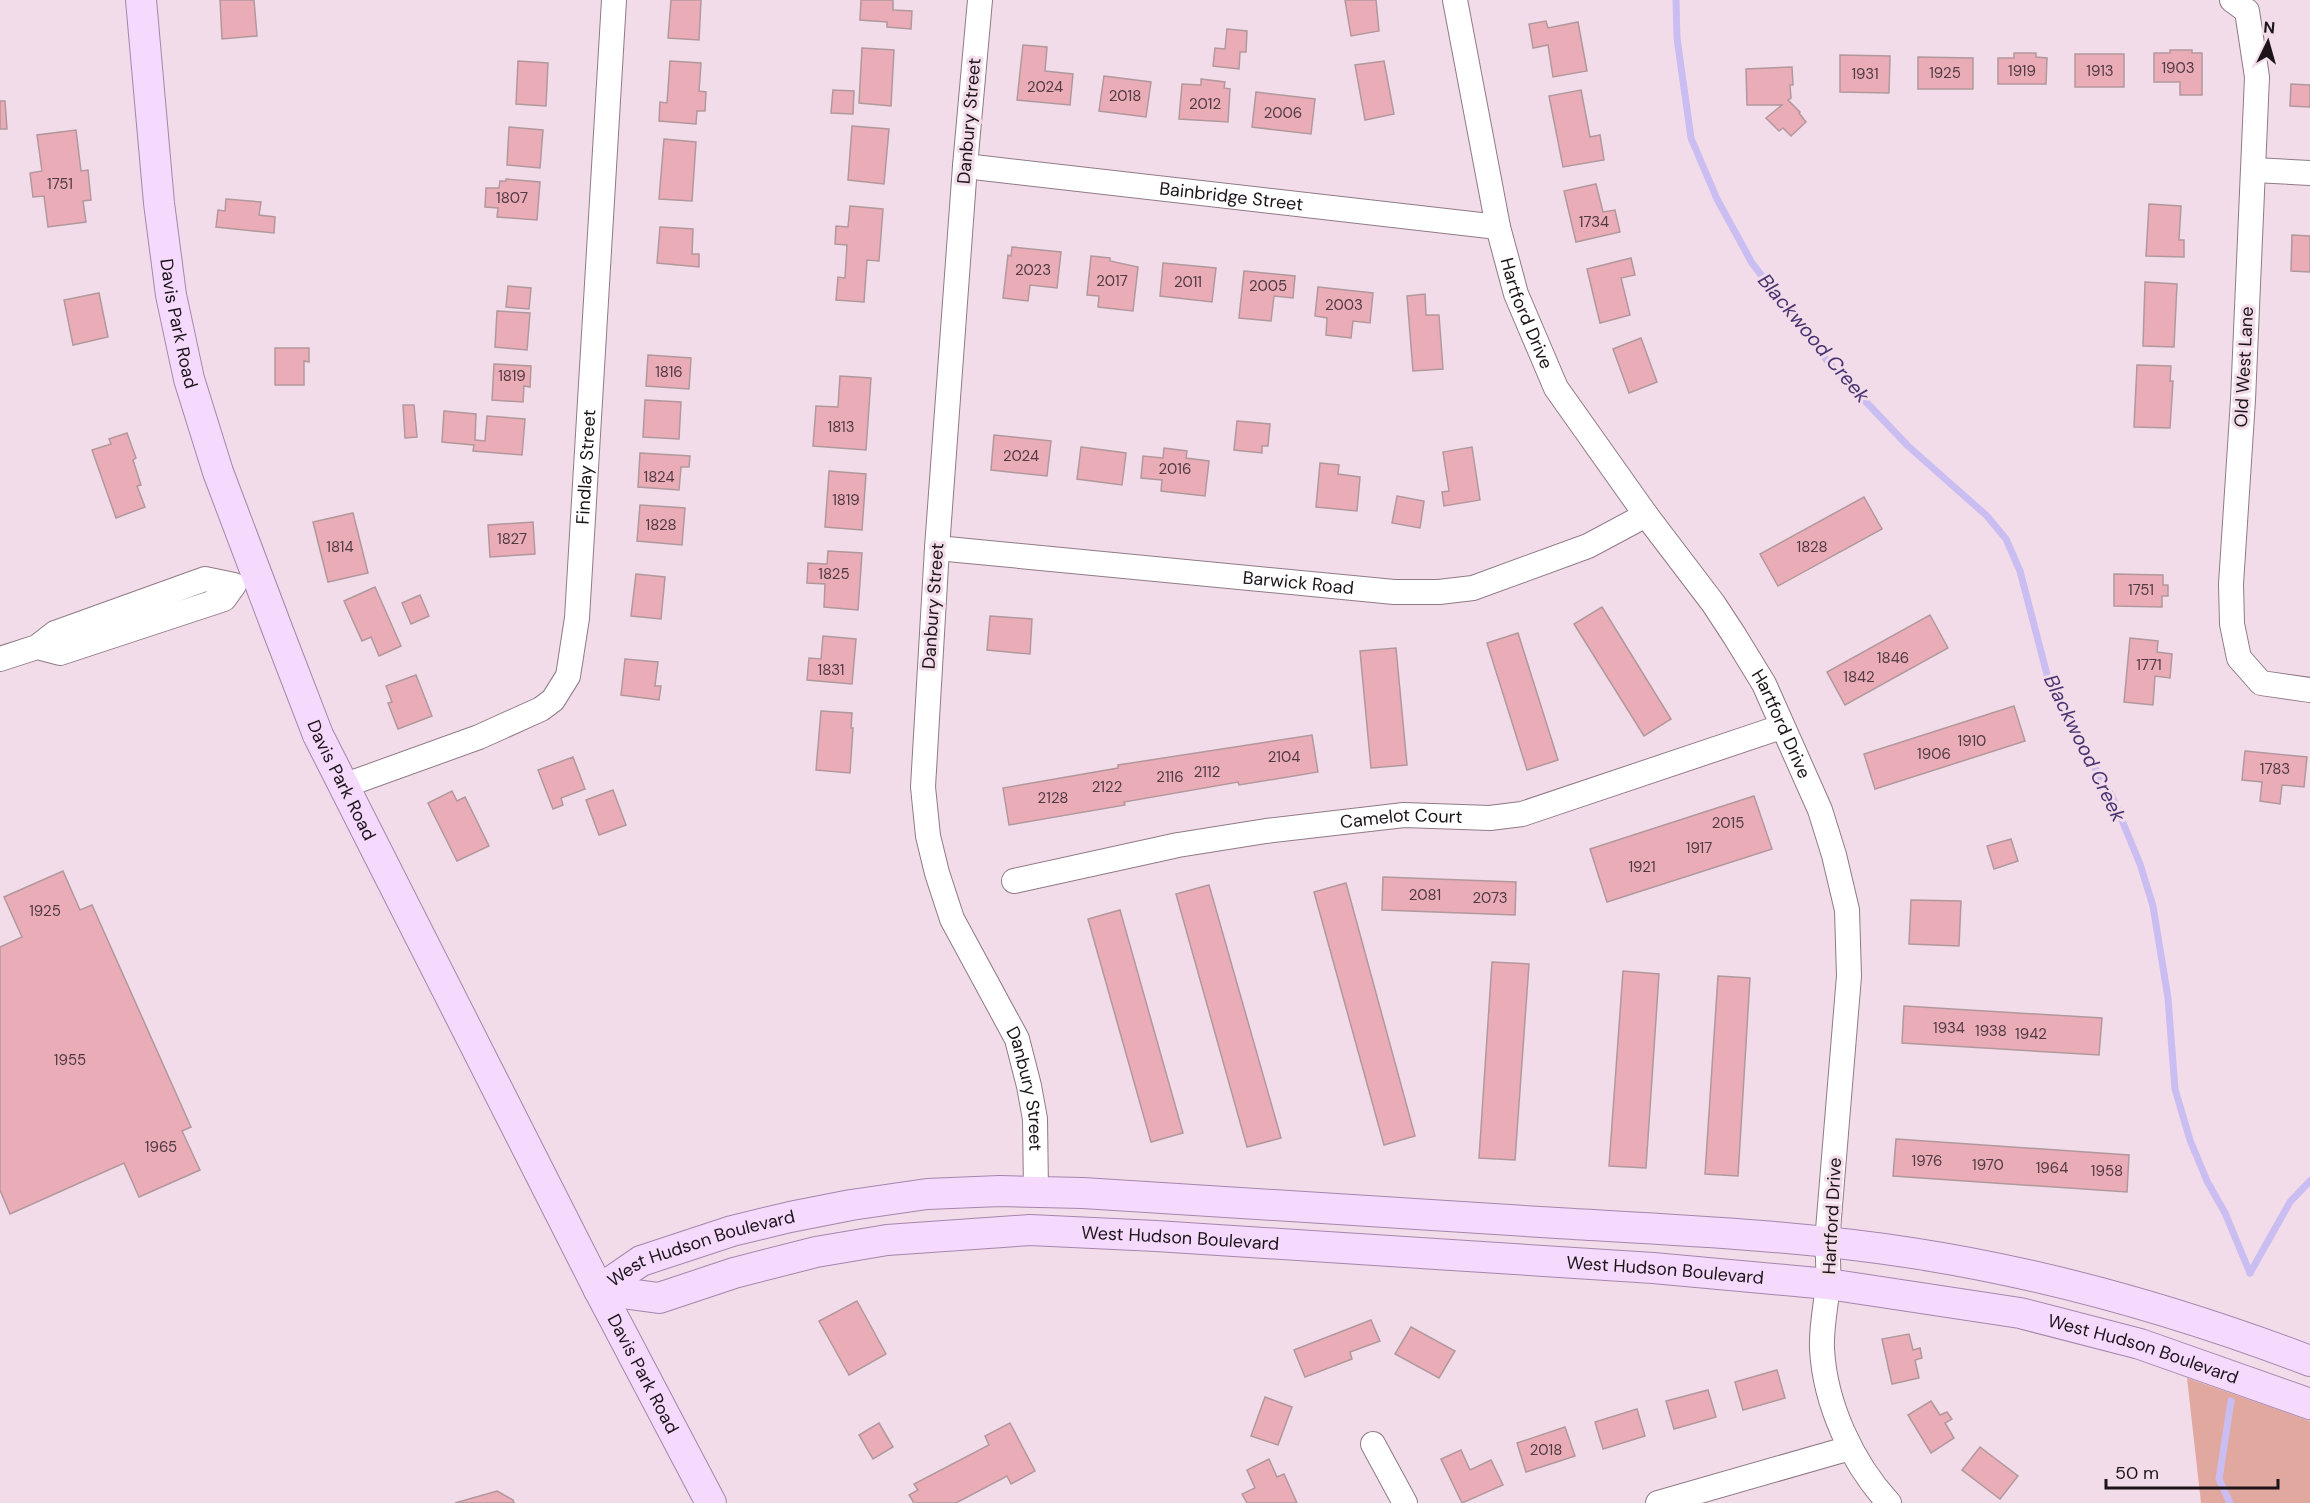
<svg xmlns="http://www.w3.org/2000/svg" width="2310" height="1503" font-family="'DM Sans',sans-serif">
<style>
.green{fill:#e1a89f}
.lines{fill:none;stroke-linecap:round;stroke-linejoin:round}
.stream{stroke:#cabdf1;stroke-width:7}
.building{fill:#eaadb8;stroke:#b1989c;stroke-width:1.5}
.minor-casing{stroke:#8f7a86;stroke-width:26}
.major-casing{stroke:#a585ac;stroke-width:32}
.minor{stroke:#fff;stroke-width:24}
.major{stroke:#f5dafd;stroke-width:30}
.labels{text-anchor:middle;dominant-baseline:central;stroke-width:6;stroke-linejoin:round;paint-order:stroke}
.number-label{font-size:15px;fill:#503a41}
.street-label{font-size:18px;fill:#1c1419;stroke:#f3dce9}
.water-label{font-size:20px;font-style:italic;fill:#463270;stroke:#f3dce9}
</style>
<rect width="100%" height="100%" fill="#f3dce9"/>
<polygon class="green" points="2187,1378 2310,1421 2310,1503 2201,1503"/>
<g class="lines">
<g class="stream">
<polyline points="1676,0 1677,38 1691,138 1717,199 1752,263 1829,363 1908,446 1987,516 2006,539 2020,571 2050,686 2077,738 2112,796 2140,864 2153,906 2168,998 2175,1089 2190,1140 2207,1181 2225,1213 2250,1273"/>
<polyline points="2250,1273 2290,1202 2310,1181"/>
<polyline points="2230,1503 2219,1479 2231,1401"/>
</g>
</g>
<g class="building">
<polygon points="220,0 254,0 257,36 222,39"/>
<polygon points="671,0 701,0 699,40 668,38"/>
<polygon points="861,0 893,0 893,10 912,11 911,29 887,27 887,22 860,20"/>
<polygon points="1345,0 1376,0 1379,31 1351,36"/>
<polygon points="1546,21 1548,28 1578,22 1587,71 1553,77 1548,45 1533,48 1529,24"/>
<polygon points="1227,29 1247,31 1246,52 1240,52 1239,69 1213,66 1215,48 1225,49"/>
<polygon points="1023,45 1047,47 1045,71 1073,74 1070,105 1017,100"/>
<polygon points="862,48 894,50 891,106 859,103"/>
<polygon points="2170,50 2192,50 2192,53 2202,53 2202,95 2180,95 2180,82 2154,82 2154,53 2170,53"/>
<polygon points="2014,53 2036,53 2036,57 2047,58 2046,84 1998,84 1998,58 2014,58"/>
<rect x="2075" y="54" width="49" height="33"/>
<polygon points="1840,55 1890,56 1889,93 1840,92"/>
<polygon points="1918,57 1973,58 1973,89 1918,89"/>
<polygon points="518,61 548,63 546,106 516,104"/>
<polygon points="670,61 701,63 699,91 706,92 705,111 697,111 696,124 659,121 660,102 667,103"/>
<polygon points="1384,61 1394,114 1365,120 1355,65"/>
<polygon points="1792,67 1793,85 1790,85 1791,98 1788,100 1800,112 1799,113 1806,122 1791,136 1783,128 1779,131 1766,118 1782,105 1747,105 1746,69"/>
<polygon points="1104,76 1151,82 1146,117 1099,111"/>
<polygon points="1201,79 1225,82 1224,88 1230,89 1228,122 1179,119 1182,84 1201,85"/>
<polygon points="2291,84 2310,85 2310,107 2290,106"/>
<polygon points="833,90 854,91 853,114 831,113"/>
<polygon points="1581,90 1590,137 1600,135 1604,160 1563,167 1549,96"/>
<polygon points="1256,92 1315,99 1311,134 1252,127"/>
<polygon points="0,101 5,101 7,129 0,129"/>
<polygon points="852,126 889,129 884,184 848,180"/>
<polygon points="509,127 543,130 540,168 507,165"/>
<polygon points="76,130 81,171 88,170 91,200 83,201 86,222 48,227 44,196 33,197 30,173 42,171 37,135"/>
<polygon points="664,139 696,142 692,201 659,199"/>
<polygon points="506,179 540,182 537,220 497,217 498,208 485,207 486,188 499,188 500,181 506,181"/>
<polygon points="1596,184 1603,212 1615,210 1620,232 1576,242 1564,191"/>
<polygon points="226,199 261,202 259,215 275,217 274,233 216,227 218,210 225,211"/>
<polygon points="2149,204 2181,206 2179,240 2184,240 2184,257 2146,256"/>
<polygon points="850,206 883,209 879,261 867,260 864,302 836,300 838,277 845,278 847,245 835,244 836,226 848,227"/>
<polygon points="660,227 693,229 692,254 699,254 699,267 657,263"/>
<polygon points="2292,235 2310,236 2310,272 2291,271"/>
<polygon points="1012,247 1061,252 1057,288 1030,285 1028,301 1003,298 1008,255 1011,256"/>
<polygon points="1091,256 1110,258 1110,261 1138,267 1133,311 1098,307 1099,296 1087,295"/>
<polygon points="1631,258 1635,275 1621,278 1630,315 1600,323 1587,269"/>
<polygon points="1163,263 1216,268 1212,302 1160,296"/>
<polygon points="1244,271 1295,276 1293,298 1274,296 1271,321 1239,318"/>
<polygon points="2145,282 2177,284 2174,347 2143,346"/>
<polygon points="508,286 531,288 529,309 506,307"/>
<polygon points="1318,287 1373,293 1370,323 1353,321 1351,338 1326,335 1327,318 1315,316"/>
<polygon points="99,293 108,337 73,345 64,300"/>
<polygon points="1425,294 1426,315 1439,315 1443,369 1413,371 1407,296"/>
<polygon points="497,311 530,313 527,350 495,347"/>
<polygon points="1641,338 1657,382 1629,393 1613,349"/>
<polygon points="275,348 309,348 309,362 304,361 304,385 275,385"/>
<polygon points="648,355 691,358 689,389 646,386"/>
<polygon points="494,364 531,366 530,387 524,386 523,402 492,400"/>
<polygon points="2137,365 2171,366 2170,381 2173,381 2170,428 2134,427"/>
<polygon points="840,376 871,378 866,450 813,446 816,406 838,407"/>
<polygon points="645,400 681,402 679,439 643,437"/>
<polygon points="403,405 414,405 417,437 405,438"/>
<polygon points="444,411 476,414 475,440 485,441 487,416 525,419 522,455 473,451 474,445 442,442"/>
<polygon points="1237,421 1270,424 1268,446 1262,446 1262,453 1234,450"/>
<polygon points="127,433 136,458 133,460 141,485 137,486 145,507 116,518 92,450 111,444 109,439"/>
<polygon points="994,435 1051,441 1047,476 991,470"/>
<polygon points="1081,447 1126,453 1122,485 1077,479"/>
<polygon points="1472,447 1480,500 1444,506 1442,492 1449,491 1443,452"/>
<polygon points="1164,448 1187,451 1186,458 1209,461 1205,496 1161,491 1162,480 1141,478 1143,456 1163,458"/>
<polygon points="640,453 690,456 689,467 681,467 679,490 638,487"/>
<polygon points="1320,463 1339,465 1338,474 1360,477 1357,511 1316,507"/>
<polygon points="829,471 866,474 862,530 825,527"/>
<polygon points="1397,496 1424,501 1420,528 1392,523"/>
<polygon points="1864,497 1882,529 1778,586 1760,554"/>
<polygon points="640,505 685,508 682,545 637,541"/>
<polygon points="353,513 368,573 328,582 313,522"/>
<polygon points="533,522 535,554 490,557 488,525"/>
<polygon points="828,551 862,553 858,610 824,607 825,584 807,583 808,563 827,564"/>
<polygon points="636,574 665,577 661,619 631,616"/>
<polygon points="2114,574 2163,575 2163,585 2168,585 2168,596 2162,596 2162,607 2114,606"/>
<polygon points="375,587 401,646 379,656 371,637 362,641 344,601"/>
<polygon points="420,595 429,616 411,624 402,603"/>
<polygon points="1602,607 1671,719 1644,736 1574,624"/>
<polygon points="1930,615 1948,648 1845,705 1827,672"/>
<polygon points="990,616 1032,619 1030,654 987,650"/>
<polygon points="1518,633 1558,760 1527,770 1487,643"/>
<polygon points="823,636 856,639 852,684 807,680 809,658 821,659"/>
<polygon points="2130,638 2158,641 2157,652 2172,654 2170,678 2155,676 2153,705 2124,702"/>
<polygon points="1396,648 1407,765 1371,768 1360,651"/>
<polygon points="625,659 658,662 655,686 661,686 659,700 621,695"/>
<polygon points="416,675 432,716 398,729 388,703 392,702 386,686"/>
<polygon points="2014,706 2025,741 1875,789 1864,754"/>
<polygon points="821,711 852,713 851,728 853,728 850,773 816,770"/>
<polygon points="1312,735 1318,772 1239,785 1238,782 1124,802 1125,805 1009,825 1003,788 1118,768 1118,765"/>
<polygon points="2245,751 2307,757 2304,787 2282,785 2280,804 2260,801 2262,782 2242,780"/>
<polygon points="573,757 585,789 561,798 563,805 553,809 538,770"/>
<polygon points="613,790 626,825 599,835 586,800"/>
<polygon points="452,791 457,801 465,797 489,846 457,861 428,803"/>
<polygon points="1754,796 1772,849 1607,902 1590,849"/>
<polygon points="2011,839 2018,861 1994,869 1987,846"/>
<polygon points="63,871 80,910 92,905 191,1127 182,1131 200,1170 139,1197 124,1163 10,1214 0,1190 0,947 22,937 4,897"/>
<polygon points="1383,877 1516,882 1515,915 1382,910"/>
<polygon points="1346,883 1415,1136 1384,1145 1314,892"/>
<polygon points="1209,885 1281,1138 1247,1147 1176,894"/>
<polygon points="1911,900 1961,901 1959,946 1909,944"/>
<polygon points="1120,910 1183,1133 1151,1142 1088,919"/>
<polygon points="1492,962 1529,964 1515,1160 1479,1158"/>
<polygon points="1623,971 1659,974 1646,1168 1609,1166"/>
<polygon points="1718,976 1750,978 1738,1176 1705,1174"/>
<polygon points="1904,1006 2102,1018 2099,1055 1902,1043"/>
<polygon points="1896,1139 2129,1155 2127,1192 1893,1176"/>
<polygon points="857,1301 886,1354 849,1375 819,1321"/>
<polygon points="1371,1320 1380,1341 1350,1352 1352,1359 1305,1377 1294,1350"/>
<polygon points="1411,1327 1455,1351 1439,1378 1395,1354"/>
<polygon points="1909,1334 1913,1350 1920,1348 1922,1358 1915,1360 1919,1378 1892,1384 1882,1339"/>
<polygon points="1777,1370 1785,1398 1743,1410 1735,1382"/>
<polygon points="1708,1390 1716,1417 1674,1429 1666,1401"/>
<polygon points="1265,1397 1292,1407 1278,1445 1251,1436"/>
<polygon points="1931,1401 1940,1415 1947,1412 1952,1419 1945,1423 1954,1438 1931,1453 1908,1415"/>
<polygon points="1637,1409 1645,1436 1603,1449 1595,1422"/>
<polygon points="879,1423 893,1447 873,1459 859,1435"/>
<polygon points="1010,1423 1035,1471 1011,1484 1007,1476 956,1503 914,1503 909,1495 918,1490 914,1484 989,1445 985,1436"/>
<polygon points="1565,1427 1575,1456 1526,1472 1517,1443"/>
<polygon points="1980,1447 2018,1476 2000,1499 1962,1470"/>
<polygon points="1461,1450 1470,1470 1491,1460 1503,1485 1462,1503 1441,1459"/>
<polygon points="1269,1459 1277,1477 1284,1474 1297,1503 1247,1503 1242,1494 1255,1488 1247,1470"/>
<polygon points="497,1491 513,1500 514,1503 455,1503"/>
</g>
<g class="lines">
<defs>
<g id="minor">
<path id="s1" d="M 980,0 L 965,166 L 937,548 L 923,787 L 928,836 L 937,873 L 952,919 L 1017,1039 L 1029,1086 L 1035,1119 L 1036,1191"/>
<path id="s2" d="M 1455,0 L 1498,227 L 1516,294 L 1556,388 L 1646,515 L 1713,603 L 1734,635 L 1764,684 L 1820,810 L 1834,855 L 1847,910 L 1849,976 L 1827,1242 C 1828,1256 1829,1270 1828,1284 C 1826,1306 1821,1327 1822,1349 C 1825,1404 1852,1463 1889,1503"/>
<polyline points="2232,0 2247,11 2257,77 2243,400 2231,584 2232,624 2239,658 2261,683 2310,690"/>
<path id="s3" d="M 965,166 L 1498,227"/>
<polyline points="2254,170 2310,173"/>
<path id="s4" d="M 937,548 L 1394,592 L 1439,592 L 1473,588 L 1588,546 L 1646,515"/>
<polyline points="0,659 37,647 55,633 205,579 234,585 224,599 60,653 37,647"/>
<path id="s5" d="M 343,786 L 479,737 L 541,709 L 553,700 L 568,676 L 577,618 L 614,0"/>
<path id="s6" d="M 1014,881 L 1178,845 L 1266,831 L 1404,815 L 1490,818 L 1522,814 L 1781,727"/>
<polyline points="1373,1444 1405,1503"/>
<polyline points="1658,1503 1850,1448"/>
</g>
<g id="major">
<path id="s7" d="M 141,0 L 159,203 L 171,295 L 189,379 L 218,472 L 278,631 L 318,735 L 599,1290 L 711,1503"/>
<path id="s8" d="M 599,1290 L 641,1261 L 732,1231 L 790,1217 L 851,1205 L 927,1194 L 1000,1191 L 1083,1193 C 1241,1203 1399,1213 1557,1223 C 1676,1230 1795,1235 1912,1253 C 2049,1274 2181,1312 2310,1361"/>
<path id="s9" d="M 599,1290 L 659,1298 L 734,1273 L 816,1252 L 887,1240 L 1030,1230 L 1156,1236 L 1653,1268 L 1828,1284 L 2020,1313 L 2140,1344 L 2310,1404"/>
</g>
</defs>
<use href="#minor" class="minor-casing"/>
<use href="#major" class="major-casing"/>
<use href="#minor" class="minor"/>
<use href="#major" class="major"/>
</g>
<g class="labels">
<g class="number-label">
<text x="2178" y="68">1903</text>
<text x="2022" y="71">1919</text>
<text x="2100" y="71">1913</text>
<text x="1945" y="73">1925</text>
<text x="1865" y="74">1931</text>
<text x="1045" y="87">2024</text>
<text x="1125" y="96">2018</text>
<text x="1205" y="104">2012</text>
<text x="1283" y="113">2006</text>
<text x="60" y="184">1751</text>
<text x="512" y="198">1807</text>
<text x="1594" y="222">1734</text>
<text x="1033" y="270">2023</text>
<text x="1112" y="281">2017</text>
<text x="1188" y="282">2011</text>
<text x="1268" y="286">2005</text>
<text x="1344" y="305">2003</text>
<text x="669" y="372">1816</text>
<text x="512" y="376">1819</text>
<text x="841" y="427">1813</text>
<text x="1021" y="456">2024</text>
<text x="1175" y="469">2016</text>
<text x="659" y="477">1824</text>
<text x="846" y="500">1819</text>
<text x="661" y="525">1828</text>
<text x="512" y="539">1827</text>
<text x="340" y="547">1814</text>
<text x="1812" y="547">1828</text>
<text x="834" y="574">1825</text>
<text x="2141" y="590">1751</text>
<text x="1893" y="658">1846</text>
<text x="2149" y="665">1771</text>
<text x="831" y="670">1831</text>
<text x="1859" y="677">1842</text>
<text x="1972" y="741">1910</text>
<text x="1934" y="754">1906</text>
<text x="1284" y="757">2104</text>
<text x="2275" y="769">1783</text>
<text x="1207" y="772">2112</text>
<text x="1170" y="777">2116</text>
<text x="1107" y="787">2122</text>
<text x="1053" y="798">2128</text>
<text x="1728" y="823">2015</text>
<text x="1699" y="848">1917</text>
<text x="1642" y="867">1921</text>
<text x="1425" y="895">2081</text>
<text x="1490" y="898">2073</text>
<text x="45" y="911">1925</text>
<text x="1949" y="1028">1934</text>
<text x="1991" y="1031">1938</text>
<text x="2031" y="1034">1942</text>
<text x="70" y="1060">1955</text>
<text x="161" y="1147">1965</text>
<text x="1927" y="1161">1976</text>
<text x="1988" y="1165">1970</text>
<text x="2052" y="1168">1964</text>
<text x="2107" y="1171">1958</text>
<text x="1546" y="1450">2018</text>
</g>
<g class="street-label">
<text transform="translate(969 121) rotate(-85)">Danbury Street</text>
<text stroke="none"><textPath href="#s3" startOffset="268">Bainbridge Street</textPath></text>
<text stroke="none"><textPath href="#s2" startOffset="322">Hartford Drive</textPath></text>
<text stroke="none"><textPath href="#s7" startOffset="326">Davis Park Road</textPath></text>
<text transform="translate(2244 367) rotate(-87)">Old West Lane</text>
<text stroke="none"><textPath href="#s5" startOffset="466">Findlay Street</textPath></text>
<text stroke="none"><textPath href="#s4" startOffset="363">Barwick Road</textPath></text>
<text transform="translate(933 606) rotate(-86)">Danbury Street</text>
<text stroke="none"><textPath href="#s2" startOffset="808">Hartford Drive</textPath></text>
<text stroke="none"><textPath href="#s7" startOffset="812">Davis Park Road</textPath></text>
<text stroke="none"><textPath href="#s6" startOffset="393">Camelot Court</textPath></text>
<text stroke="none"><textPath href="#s1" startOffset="1112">Danbury Street</textPath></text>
<text transform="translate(1832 1216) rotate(-87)">Hartford Drive</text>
<text stroke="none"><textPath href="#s9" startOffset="590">West Hudson Boulevard</textPath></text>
<text stroke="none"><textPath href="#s8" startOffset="112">West Hudson Boulevard</textPath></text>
<text stroke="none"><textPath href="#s9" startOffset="1076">West Hudson Boulevard</textPath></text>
<text stroke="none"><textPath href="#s9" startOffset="1562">West Hudson Boulevard</textPath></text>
<text stroke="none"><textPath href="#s7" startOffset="1478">Davis Park Road</textPath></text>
</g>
<g class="water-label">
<text transform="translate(1814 338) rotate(50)">Blackwood Creek</text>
<text transform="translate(2085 748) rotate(64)">Blackwood Creek</text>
</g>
</g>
<g transform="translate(2268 42) rotate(5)" stroke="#f3dce9" stroke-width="4.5" paint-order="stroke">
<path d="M0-4.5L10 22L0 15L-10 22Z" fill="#1c1419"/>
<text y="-9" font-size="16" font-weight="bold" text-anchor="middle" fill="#1c1419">N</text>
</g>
<path d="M2106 1479v9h172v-9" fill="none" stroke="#1c1419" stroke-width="3"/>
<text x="2115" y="1479" font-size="18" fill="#1c1419" stroke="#f3dce9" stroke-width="4.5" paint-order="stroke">50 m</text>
</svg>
